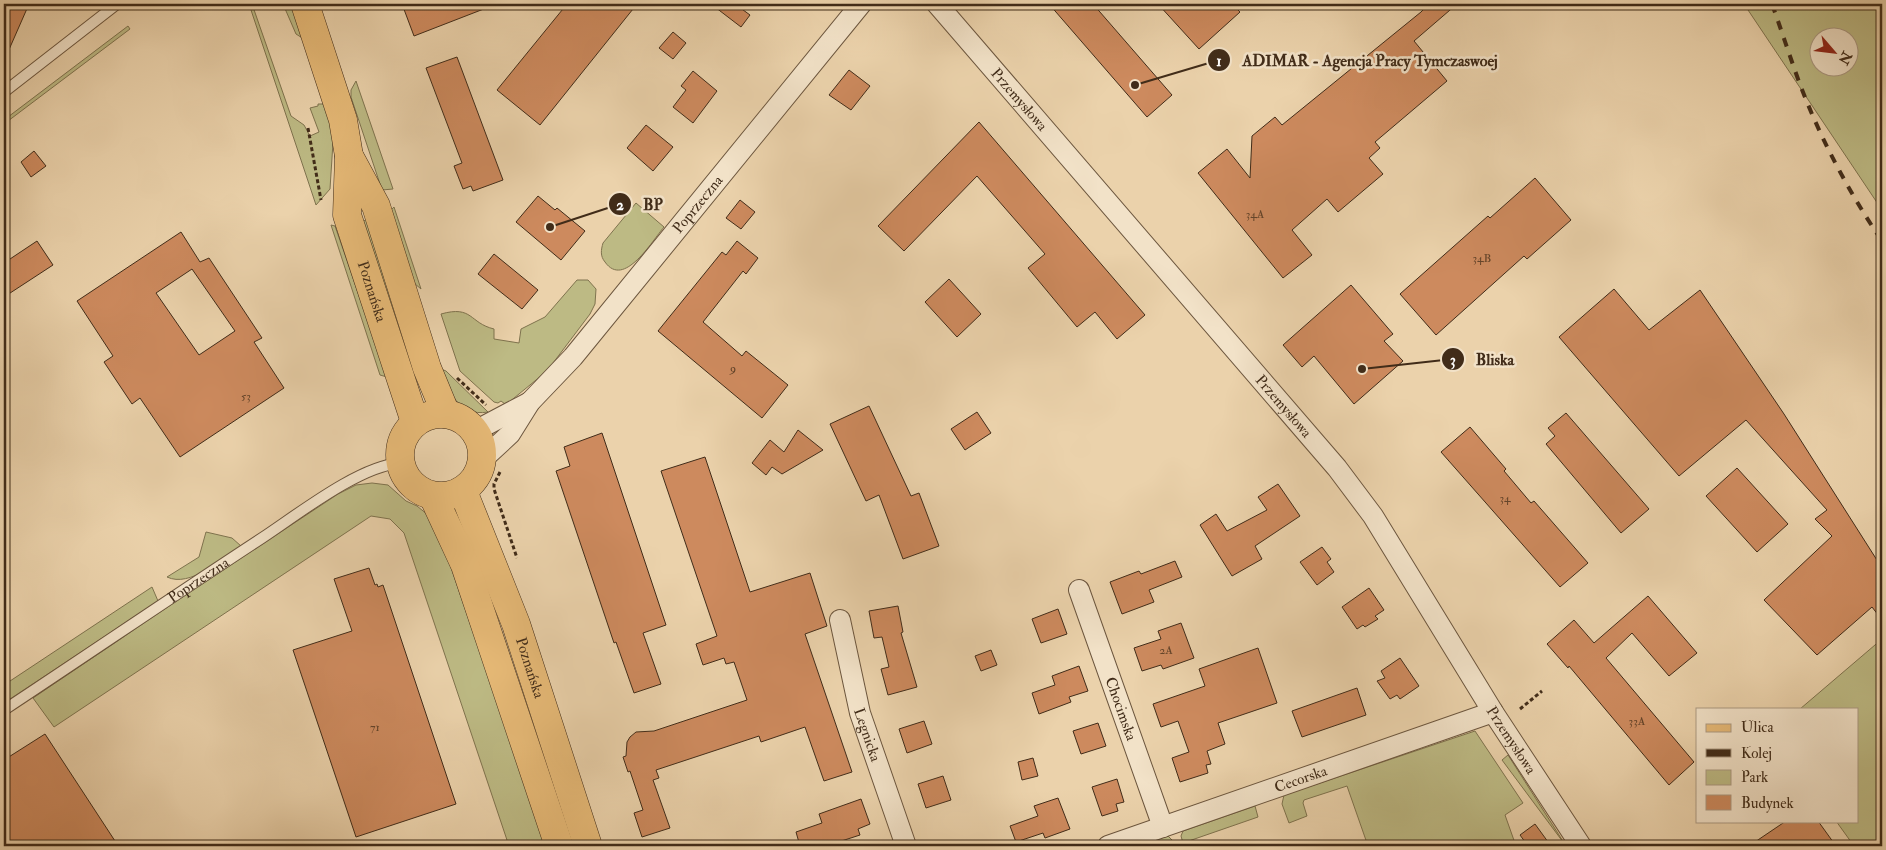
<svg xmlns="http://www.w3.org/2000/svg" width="1886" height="850" font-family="'IM FELL Double Pica',serif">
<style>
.green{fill:#bdba84;stroke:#7f734e;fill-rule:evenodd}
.building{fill:#cd8a5e;stroke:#412c19;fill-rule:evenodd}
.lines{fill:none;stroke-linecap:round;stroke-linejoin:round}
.service-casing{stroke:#6c563e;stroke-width:12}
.minor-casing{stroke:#6c563e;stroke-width:22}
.primary-casing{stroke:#412c19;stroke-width:29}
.path{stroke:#412c19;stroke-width:3;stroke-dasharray:4 2.5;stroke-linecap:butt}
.service{stroke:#f2e2c8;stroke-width:10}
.minor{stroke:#f2e2c8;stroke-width:20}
.primary{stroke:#e6b976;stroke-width:28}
.rail{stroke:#412c19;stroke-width:4;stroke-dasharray:9 9;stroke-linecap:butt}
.labels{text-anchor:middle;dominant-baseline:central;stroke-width:5;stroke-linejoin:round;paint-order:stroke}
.number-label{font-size:12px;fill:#64442a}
.street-label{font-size:15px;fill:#412c19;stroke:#f2e2c8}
.leader{fill:none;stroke:#412c19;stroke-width:2}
.callout-dot{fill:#412c19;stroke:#f2e2c8;stroke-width:2}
.mark-label{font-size:15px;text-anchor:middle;font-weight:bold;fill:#fff}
.callout-label{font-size:16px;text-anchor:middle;font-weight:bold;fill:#412c19;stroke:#f2e2c8;stroke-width:5;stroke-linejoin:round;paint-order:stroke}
</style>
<rect width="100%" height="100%" fill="#ebd2ab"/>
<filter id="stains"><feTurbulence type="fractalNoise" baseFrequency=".004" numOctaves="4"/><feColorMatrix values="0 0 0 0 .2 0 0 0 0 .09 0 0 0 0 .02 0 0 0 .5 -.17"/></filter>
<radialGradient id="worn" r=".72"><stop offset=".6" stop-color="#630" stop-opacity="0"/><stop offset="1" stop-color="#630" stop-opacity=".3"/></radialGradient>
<g class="green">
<polygon points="249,4 252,4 291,116 304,125 310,136 319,132 310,108 318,106 318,104 323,104 330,110 333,142 330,189 316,205"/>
<polygon points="283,4 291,4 301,19 307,41 296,34"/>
<path d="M 1744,4 L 1882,4 L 1882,210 ZM 1818,38 L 1848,38 L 1848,68 L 1818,68 Z"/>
<polygon points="128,26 130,29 4,124 4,120"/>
<polygon points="356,81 393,189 382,190 351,97 351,90"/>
<path d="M 636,203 L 664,227 C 652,241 624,289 605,262 C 600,256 601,250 603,243 Z"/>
<polygon points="394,207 421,289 414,283 390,211"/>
<polygon points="368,217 415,363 408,367 362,223"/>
<polygon points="331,225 335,226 387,377 380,375"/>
<path d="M 577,280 L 588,280 L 596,289 L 595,304 L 590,314 L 547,371 L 508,403 L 505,404 L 501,401 L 498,403 L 494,402 L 460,371 L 441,314 C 473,305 469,323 494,329 L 494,339 L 519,343 L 521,329 L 545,317 Z"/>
<path d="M 441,369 L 446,371 L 488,412 C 458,417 449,391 441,369 Z"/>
<polygon points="372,483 388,485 406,501 417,506 428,515 438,530 547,846 509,846 404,533 390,519 371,516 54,727 33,698 187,594 338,494 356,485"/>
<path d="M 206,532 L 232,538 L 241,546 C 222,559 190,588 167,577 L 199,557 Z"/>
<polygon points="152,587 158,601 4,703 4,685"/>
<polygon points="1882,639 1882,846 1854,846 1836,821 1857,821 1857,709 1800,709"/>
<polygon points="1475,731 1523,803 1505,815 1516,846 1368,846 1347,786 1304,800 1303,803 1307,816 1289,823 1282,804 1284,795"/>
<polygon points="1508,755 1566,846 1502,760"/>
<polygon points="1255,806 1258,817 1183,843 1181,836 1183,831"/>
<polygon points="1168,836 1172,840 1174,846 1137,846"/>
</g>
<g class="building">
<polygon points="4,4 29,4 4,61"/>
<polygon points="402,4 494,4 494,5 414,36"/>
<polygon points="567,4 637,4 540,125 497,90"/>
<polygon points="711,4 735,4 750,15 741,27"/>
<polygon points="1049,4 1093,4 1172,95 1147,117"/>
<polygon points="1158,4 1232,4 1240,12 1199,49"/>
<polygon points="1429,4 1457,4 1414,41 1447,81 1375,142 1380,148 1369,158 1383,174 1338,212 1327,199 1292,230 1312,255 1283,278 1198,173 1227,149 1250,178 1252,136 1275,117 1282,125 1421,12"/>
<polygon points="673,32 686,43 673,59 659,48"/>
<polygon points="457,57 503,180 473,191 471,186 463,189 454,166 462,163 426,68"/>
<polygon points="849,70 870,86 851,110 829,95"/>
<polygon points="693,71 717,91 693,123 673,107 686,90 681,86"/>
<polygon points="979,122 1145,315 1117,339 1095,312 1077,327 1028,268 1045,254 977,176 904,251 878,226"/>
<polygon points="646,125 673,147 653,171 627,148"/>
<polygon points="34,151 46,166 31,177 21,162"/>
<polygon points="1535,178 1571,220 1527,259 1524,256 1436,335 1400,294 1488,216 1490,218"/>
<polygon points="538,196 555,210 557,208 585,231 561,260 516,222"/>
<polygon points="740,200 755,212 741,229 726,218"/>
<path d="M 181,232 L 200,262 L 209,258 L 262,338 L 254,342 L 284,388 L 180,457 L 140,398 L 132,404 L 104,362 L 113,356 L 77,301 ZM 192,269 L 235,331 L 199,355 L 156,293 Z"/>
<polygon points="37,241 53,265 4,297 4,263"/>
<polygon points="737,241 758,258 746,274 743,271 703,322 742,356 746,351 788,385 762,418 658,331 722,252 726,255"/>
<polygon points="494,254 538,290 522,309 478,274"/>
<polygon points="949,279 981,314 957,337 925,302"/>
<polygon points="1351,285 1393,334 1384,341 1403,361 1354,404 1314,356 1302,367 1283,345"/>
<polygon points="1614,289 1649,330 1700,290 1784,414 1882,568 1882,620 1872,607 1817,655 1764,600 1832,536 1815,519 1827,510 1746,420 1679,476 1559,337"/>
<polygon points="869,406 911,496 919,493 939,546 903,559 879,495 866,501 830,424"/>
<polygon points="977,412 991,433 965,450 951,429"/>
<polygon points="1566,413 1649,509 1621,533 1546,444 1555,436 1548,428"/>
<polygon points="1470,427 1506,469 1504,471 1531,503 1534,501 1588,563 1560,587 1441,452"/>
<polygon points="798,430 823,450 782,474 772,467 766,475 752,463 770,440 784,452"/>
<polygon points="602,433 666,625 643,633 661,684 634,693 616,642 614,643 556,471 570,466 564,447"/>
<polygon points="705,457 750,592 810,573 827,626 805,634 852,772 824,781 805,727 761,742 759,736 656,770 659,778 653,780 670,828 642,837 634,813 643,810 630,771 628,772 623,757 626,756 627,742 630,737 636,732 654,731 747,700 734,662 726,664 724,658 703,665 696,644 717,636 661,471"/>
<polygon points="1737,468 1788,524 1757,552 1706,496"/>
<polygon points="1278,484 1300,516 1255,546 1262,559 1232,576 1200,525 1216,514 1227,531 1267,510 1258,497"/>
<polygon points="1322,547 1331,559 1327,562 1334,572 1317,585 1300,562"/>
<polygon points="1175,561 1182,577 1149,590 1154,602 1122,614 1110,582 1139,571 1141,574"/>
<polygon points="369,568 375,585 377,584 378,587 383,585 456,804 356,837 293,650 352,631 334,579"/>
<polygon points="1369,588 1384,610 1375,616 1378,619 1365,627 1363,625 1357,629 1342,607"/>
<polygon points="1648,596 1697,653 1669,676 1632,633 1606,658 1694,762 1669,785 1569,666 1568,668 1547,644 1574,620 1594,643"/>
<polygon points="898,606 903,632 901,633 917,687 888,695 881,669 889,667 882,637 874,638 869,611"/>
<polygon points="1058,609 1067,634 1041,643 1032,619"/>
<polygon points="1181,623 1194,658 1163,669 1161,665 1142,671 1134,648 1161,639 1158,631"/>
<polygon points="1258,648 1277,703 1218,723 1225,744 1207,751 1211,764 1206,765 1208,773 1180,782 1172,758 1189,752 1178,721 1161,727 1153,704 1205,686 1199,669"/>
<polygon points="991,650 997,665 981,671 975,656"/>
<polygon points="1400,658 1419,686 1400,699 1397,695 1390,699 1377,681 1385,678 1381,671"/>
<polygon points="1079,666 1088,691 1069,697 1071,702 1039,714 1032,693 1055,685 1052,676"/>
<polygon points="1357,688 1366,715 1302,737 1292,711"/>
<polygon points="924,721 932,744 907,753 899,729"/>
<polygon points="1098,723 1106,746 1081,754 1073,731"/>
<polygon points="45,734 115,841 107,846 4,846 4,760"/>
<polygon points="1033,758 1038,776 1022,780 1018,762"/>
<polygon points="943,776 951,800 926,808 918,784"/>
<polygon points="1117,779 1124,802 1116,804 1118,811 1102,816 1092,787"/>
<polygon points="1058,798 1070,829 1045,838 1043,833 1016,842 1010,826 1038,816 1034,806"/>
<polygon points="861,799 870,824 858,829 860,835 826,846 800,846 796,832 822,823 819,814"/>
<polygon points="1786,821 1818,821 1836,846 1749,846"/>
<polygon points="1535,824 1551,846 1528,846 1520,835"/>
</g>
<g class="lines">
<defs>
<g id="service">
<polyline points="4,92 117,4"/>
<path id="s1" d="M 4,710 C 90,653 175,595 262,538 C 297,515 359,466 400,463"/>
</g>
<g id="minor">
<path id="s2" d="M 937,4 L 1337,468 L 1373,516 L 1493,712 L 1581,846"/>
<polyline points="475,431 530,402"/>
<path id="s3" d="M 483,459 L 510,434 L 530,402 L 573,357 L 861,4"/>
<path id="s4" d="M 1079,590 L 1163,827"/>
<path id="s5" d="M 840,620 L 860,713 L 906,846"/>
<path id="s6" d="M 1108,846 L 1493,712"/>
</g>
<g id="primary">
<path id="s7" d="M 305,4 L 343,120 L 349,156 L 347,215 L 415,422"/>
<polyline points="349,156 376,206 427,368 446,414"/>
<circle cx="441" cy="455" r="41"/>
<path id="s8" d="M 463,491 L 516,624 L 588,846"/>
<polyline points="433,496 465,565 559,846"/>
</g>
</defs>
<use href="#service" class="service-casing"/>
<use href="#minor" class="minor-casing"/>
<use href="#primary" class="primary-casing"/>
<g class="path">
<polyline points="308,128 321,200"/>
<polyline points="457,378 486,405"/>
<polyline points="500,472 494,484 494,489 517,558"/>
<polyline points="1520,709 1542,691"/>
</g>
<use href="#service" class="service"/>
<use href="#minor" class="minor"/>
<use href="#primary" class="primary"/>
<g class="rail">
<path d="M 1772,4 C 1781,29 1789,54 1798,79 C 1819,136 1848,191 1882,241"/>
<polyline points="1874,4 1882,13"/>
</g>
</g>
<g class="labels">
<g class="number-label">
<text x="1255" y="214">34A</text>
<text x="1482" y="258">34B</text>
<text x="733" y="368">9</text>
<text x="246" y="396">53</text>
<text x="1505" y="498">34</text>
<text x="1166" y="650">2A</text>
<text x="1637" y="721">33A</text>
<text x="375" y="727">71</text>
</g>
<g class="street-label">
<text stroke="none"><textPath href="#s2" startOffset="126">Przemysłowa</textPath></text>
<text stroke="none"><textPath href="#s3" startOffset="334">Poprzeczna</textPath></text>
<text stroke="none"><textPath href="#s7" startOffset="298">Poznańska</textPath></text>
<text stroke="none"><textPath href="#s2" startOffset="531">Przemysłowa</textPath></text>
<text stroke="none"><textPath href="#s1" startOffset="234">Poprzeczna</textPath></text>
<text stroke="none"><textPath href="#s8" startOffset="189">Poznańska</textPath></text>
<text stroke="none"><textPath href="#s4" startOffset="126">Chocimska</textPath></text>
<text stroke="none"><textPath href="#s5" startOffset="118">Legnicka</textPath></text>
<text stroke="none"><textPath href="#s2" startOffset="936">Przemysłowa</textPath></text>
<text stroke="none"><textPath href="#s6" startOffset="204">Cecorska</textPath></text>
</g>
</g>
<path class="leader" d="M1135 85L1219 60M550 227L620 204M1362 369L1453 359"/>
<g class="callout-dot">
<circle cx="1135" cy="85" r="5"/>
<circle cx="550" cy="227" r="5"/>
<circle cx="1362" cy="369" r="5"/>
<circle cx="1219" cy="60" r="12"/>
<circle cx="620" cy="204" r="12"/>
<circle cx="1453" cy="359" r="12"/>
</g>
<g class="mark-label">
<text x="1219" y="66">1</text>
<text x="620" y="210">2</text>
<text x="1453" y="365">3</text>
</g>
<g class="callout-label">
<text x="1370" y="66">ADIMAR - Agencja Pracy Tymczaswoej</text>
<text x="653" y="210">BP</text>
<text x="1495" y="365">Bliska</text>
</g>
<rect width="1886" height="850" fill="none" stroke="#ebd2ab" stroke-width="20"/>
<rect x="5" y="5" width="1876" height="840" fill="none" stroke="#412c19" stroke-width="2.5"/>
<rect x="10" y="10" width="1866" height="830" fill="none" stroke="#412c19"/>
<rect x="1696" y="708" width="162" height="115" fill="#f2e2c8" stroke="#ab9982"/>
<rect x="1706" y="724" width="25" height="8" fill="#e6b976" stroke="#ab9982"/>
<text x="1741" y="732" font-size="15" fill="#412c19">Ulica</text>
<rect x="1706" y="749" width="25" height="8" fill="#412c19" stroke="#ab9982"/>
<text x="1741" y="758" font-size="15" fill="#412c19">Kolej</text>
<rect x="1706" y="770" width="25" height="15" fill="#bdba84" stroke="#ab9982"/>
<text x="1741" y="782" font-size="15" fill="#412c19">Park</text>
<rect x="1706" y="795" width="25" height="15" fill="#cd8a5e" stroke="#ab9982"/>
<text x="1741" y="808" font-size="15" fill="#412c19">Budynek</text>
<g transform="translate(1834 52) rotate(118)"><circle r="24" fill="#f2e2c8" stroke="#ab9982"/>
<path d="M0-4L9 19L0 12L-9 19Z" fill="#8f2418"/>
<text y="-8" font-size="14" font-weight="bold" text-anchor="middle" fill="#412c19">N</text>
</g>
<rect width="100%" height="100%" filter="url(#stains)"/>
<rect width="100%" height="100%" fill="url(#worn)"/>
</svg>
